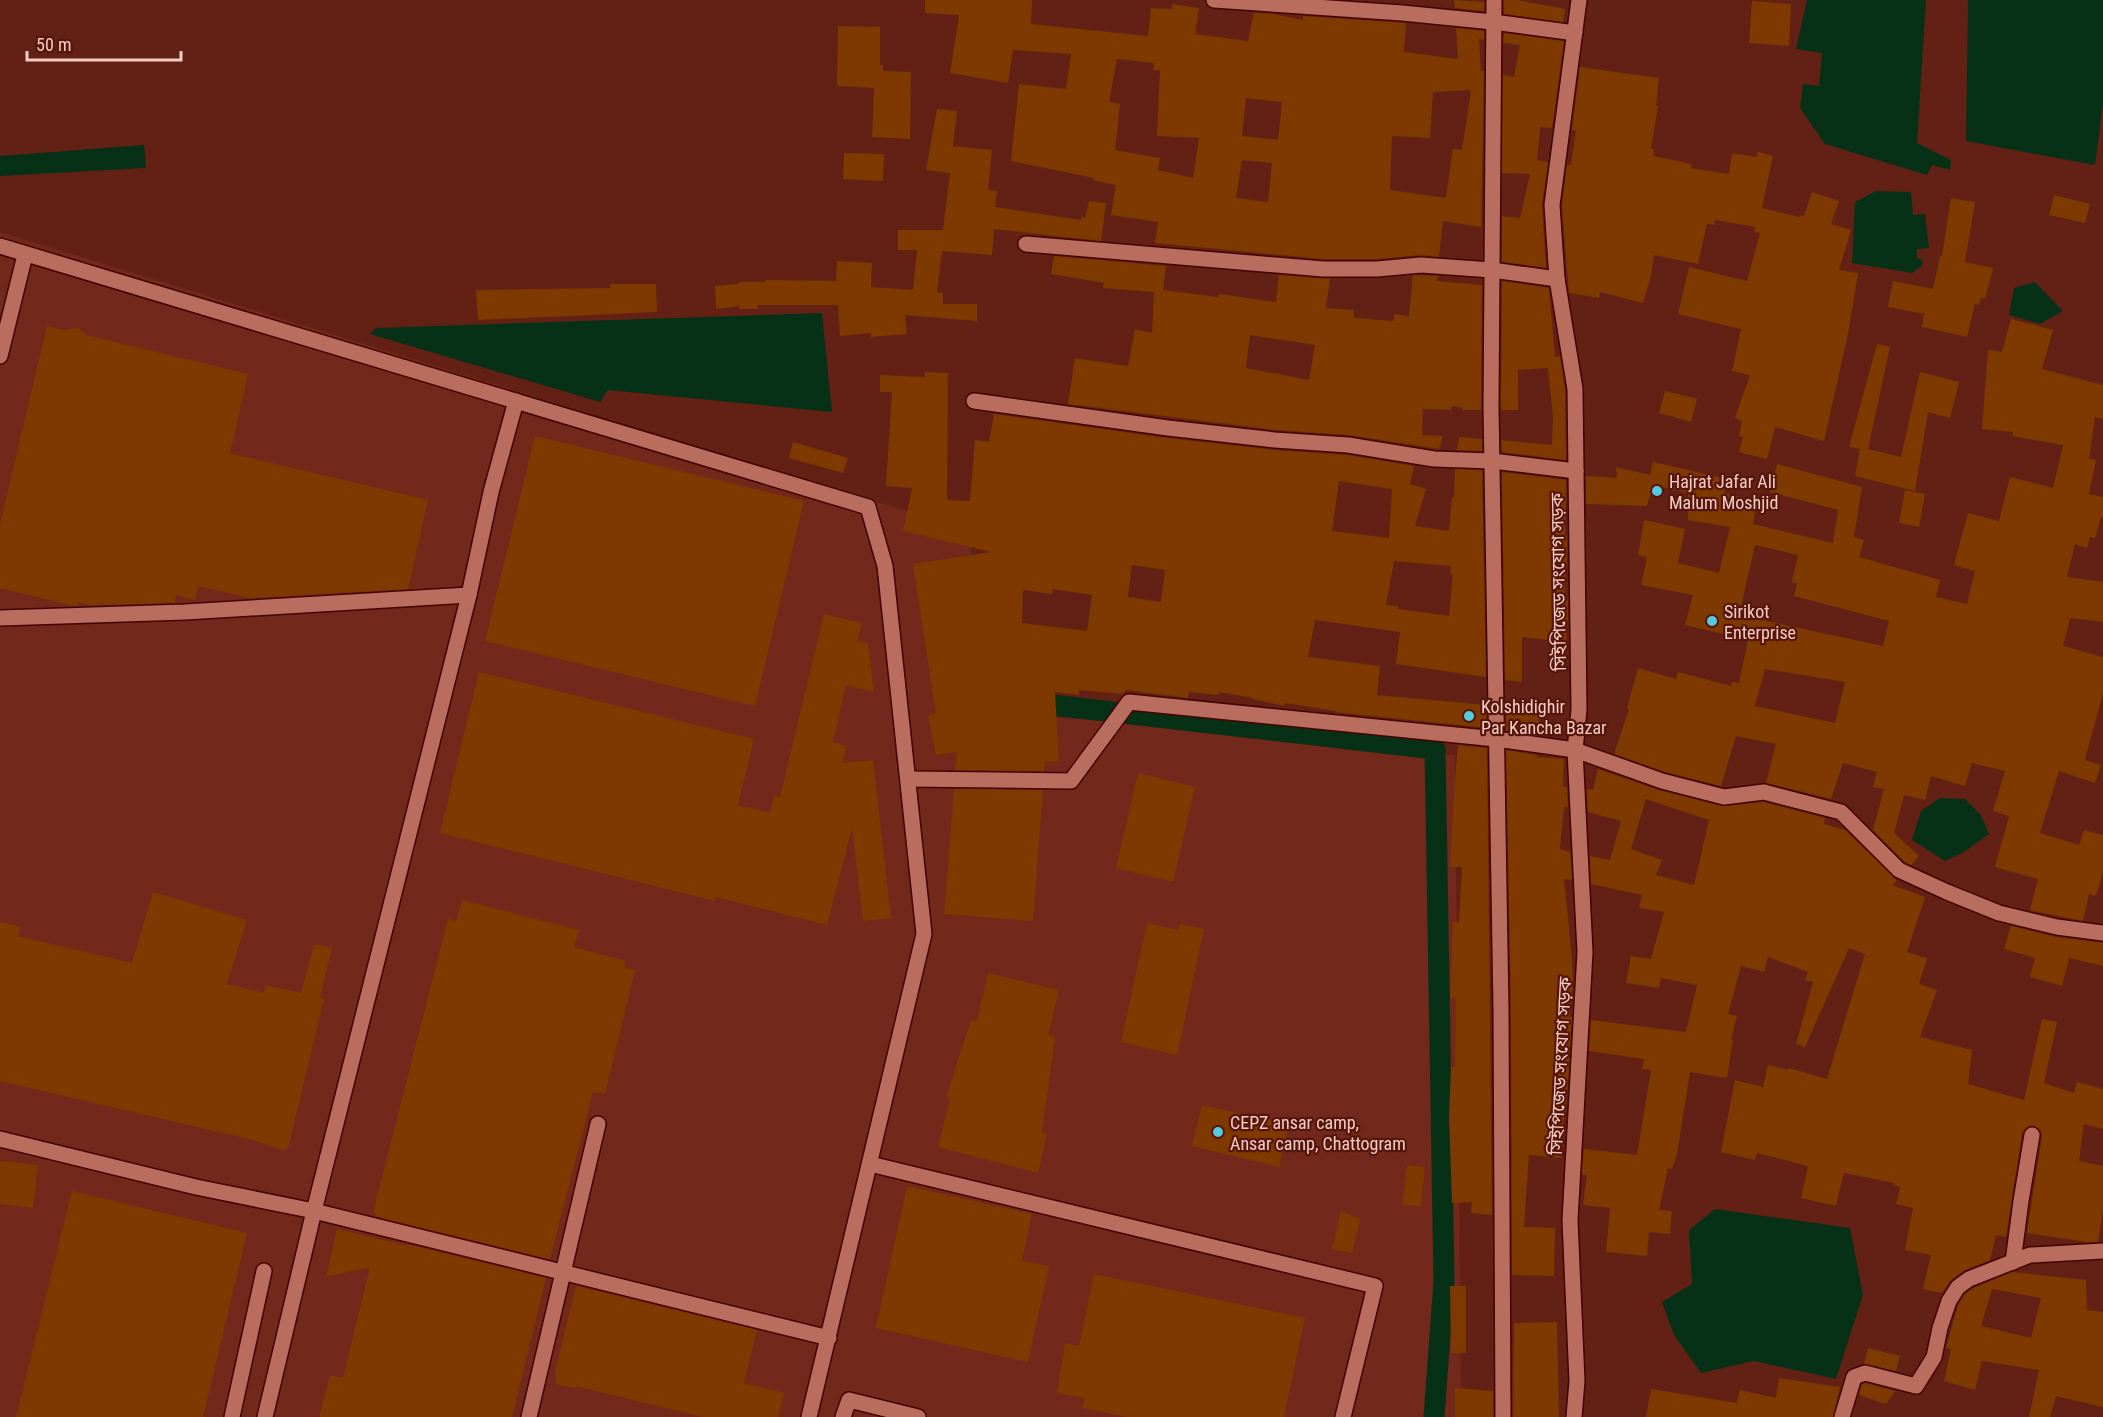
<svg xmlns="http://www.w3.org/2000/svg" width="2103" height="1417" font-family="'Roboto Condensed','Noto Sans Bengali',sans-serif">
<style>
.built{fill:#73281c}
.water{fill:#063117}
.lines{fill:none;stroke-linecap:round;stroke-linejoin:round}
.canal{stroke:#063117;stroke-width:21}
.building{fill:#7d3900;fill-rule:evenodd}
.minor-casing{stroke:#450300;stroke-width:18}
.minor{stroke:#b86d5f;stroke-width:15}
.poi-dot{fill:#55cadf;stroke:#57160b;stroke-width:2}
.labels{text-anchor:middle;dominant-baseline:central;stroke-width:4.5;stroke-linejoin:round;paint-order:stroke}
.poi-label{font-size:18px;fill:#f5ccc3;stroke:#57160b;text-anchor:start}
.street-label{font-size:18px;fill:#f5ccc3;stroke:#57160b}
</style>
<rect width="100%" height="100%" fill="#632116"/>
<polygon class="built" points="0,232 971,531 972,713 1100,720 1455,755 1461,1417 0,1417"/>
<g class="water">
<polygon points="1807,0 1926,0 1917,143 1951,160 1950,170 1932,165 1927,175 1825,144 1800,108 1803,84 1819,86 1822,53 1796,49"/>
<polygon points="1968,0 2103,0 2103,104 2095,165 1966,141"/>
<polygon points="144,145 146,168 0,176 0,156"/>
<polygon points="1876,191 1911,192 1913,215 1925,214 1929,248 1917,249 1917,258 1922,260 1922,266 1912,273 1852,263 1855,202"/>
<polygon points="2035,282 2063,311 2040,324 2009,315 2014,288"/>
<polygon points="822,313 832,412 608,390 600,402 370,334 376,328"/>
<polygon points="1940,798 1965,799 1981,815 1989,834 1964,852 1945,861 1912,840 1921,811"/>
<polygon points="1715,1209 1850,1228 1863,1295 1836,1379 1754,1361 1701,1373 1674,1335 1662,1302 1692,1284 1689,1230"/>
</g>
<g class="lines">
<polyline class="canal" points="1035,703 1435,749 1444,1281 1434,1417"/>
</g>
<g class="building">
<path d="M 925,0 L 1032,0 L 1031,24 L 1148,36 L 1151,8 L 1172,9 L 1172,4 L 1199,8 L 1195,34 L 1248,41 L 1254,13 L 1273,14 L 1303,20 L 1303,16 L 1406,23 L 1404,52 L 1458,59 L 1456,28 L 1484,31 L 1484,40 L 1479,39 L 1481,71 L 1484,71 L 1481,227 L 1443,221 L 1439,257 L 1420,255 L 1377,259 L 1323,259 L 1155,243 L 1158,222 L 1111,215 L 1116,185 L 1093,180 L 1094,178 L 1011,161 L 1019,84 L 1066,89 L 1071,54 L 1013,50 L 1008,83 L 950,73 L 959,15 L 925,13 ZM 1117,59 L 1154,63 L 1153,70 L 1160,70 L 1157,136 L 1199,138 L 1193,178 L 1158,170 L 1160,158 L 1115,150 L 1120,104 L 1109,102 ZM 1471,90 L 1462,150 L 1453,149 L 1446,198 L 1390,190 L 1392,136 L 1430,138 L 1433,92 ZM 1246,98 L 1282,102 L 1278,140 L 1242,136 ZM 1242,160 L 1272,163 L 1268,202 L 1236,198 Z"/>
<polygon points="1454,0 1484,2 1484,11 1455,8"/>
<polygon points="1504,0 1517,0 1565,9 1563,22 1504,14"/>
<polygon points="1752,1 1791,4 1789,46 1749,43"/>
<polygon points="838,26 880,27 880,65 883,65 883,71 911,72 910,139 872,137 874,88 837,86"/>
<polygon points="1504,33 1564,41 1552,128 1540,127 1537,160 1548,162 1542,205 1546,268 1502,262 1502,216 1520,218 1530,174 1502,173 1503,75 1514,77 1520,45 1503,43"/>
<polygon points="1580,67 1659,78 1656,106 1658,106 1651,149 1654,149 1653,156 1692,164 1691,168 1729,174 1732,153 1756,157 1758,152 1773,156 1762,208 1800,217 1801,215 1804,216 1812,192 1839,201 1831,224 1851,230 1839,270 1858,273 1849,329 1824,441 1775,427 1767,459 1739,452 1743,437 1739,436 1742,421 1735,418 1750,375 1732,371 1741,329 1678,314 1689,267 1747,281 1760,233 1754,232 1755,227 1715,220 1714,225 1707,224 1698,264 1654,255 1651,276 1643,303 1600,292 1599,298 1569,293 1562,205 1567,165 1571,165 1576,131 1572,130"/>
<polygon points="937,109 957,111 953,146 992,150 988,190 997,191 995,207 1081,220 1082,217 1085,218 1089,201 1106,203 1101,241 994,229 992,255 942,251 937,292 943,293 943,304 977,304 977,321 905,315 907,334 871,337 871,333 840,336 838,305 758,305 758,309 739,309 739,306 716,309 715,286 739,284 739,282 765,282 765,280 836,281 837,261 872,263 871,287 913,290 917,250 898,250 898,230 943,230 950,173 926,170"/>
<polygon points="844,153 884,154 883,181 843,179"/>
<polygon points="2054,195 2090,204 2085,223 2049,215"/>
<polygon points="1951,198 1975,202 1965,262 1993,268 1985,299 1981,298 1979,305 1975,304 1967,337 1922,327 1924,314 1888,307 1893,281 1933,289 1940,256 1942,256"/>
<path d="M 1054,256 L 1166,266 L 1163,290 L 1218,297 L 1219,294 L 1276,302 L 1279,275 L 1330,279 L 1326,308 L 1354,310 L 1354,318 L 1394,321 L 1394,314 L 1409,316 L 1413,275 L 1438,276 L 1437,281 L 1482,285 L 1481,410 L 1462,410 L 1462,408 L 1452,406 L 1451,410 L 1423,409 L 1422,435 L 1443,436 L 1439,449 L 1349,435 L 1276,430 L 1068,404 L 1075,358 L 1128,366 L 1135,329 L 1152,333 L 1154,292 L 1103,288 L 1104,283 L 1051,274 ZM 1250,335 L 1315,345 L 1309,380 L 1246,368 Z"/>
<polygon points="1502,281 1549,288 1555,357 1560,356 1565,390 1566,460 1502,452 1501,440 1552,445 1553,417 1548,368 1518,370 1518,410 1501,410"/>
<polygon points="610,284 656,284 657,312 478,320 476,290 610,288"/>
<path d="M 2011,319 L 2053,330 L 2042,369 L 2103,385 L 2103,419 L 2095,417 L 2089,459 L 2096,460 L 2089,494 L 2103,497 L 2103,518 L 2101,517 L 2095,538 L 2090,537 L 2087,548 L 2075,544 L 2067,577 L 2103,582 L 2103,622 L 2070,618 L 2063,646 L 2103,657 L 2103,693 L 2085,760 L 2101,765 L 2095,783 L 2059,771 L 2040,833 L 2079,845 L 2084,830 L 2103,835 L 2103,872 L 2096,896 L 2089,894 L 2083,921 L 2030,910 L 2038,879 L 1995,867 L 2009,816 L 1993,811 L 2005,771 L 1972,763 L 1965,786 L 1931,776 L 1925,800 L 1904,795 L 1894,833 L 1919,856 L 1911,865 L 1905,862 L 1873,830 L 1884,789 L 1873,787 L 1877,772 L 1843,763 L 1831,799 L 1766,783 L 1776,744 L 1736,736 L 1721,786 L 1665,772 L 1614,754 L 1629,709 L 1627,708 L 1638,668 L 1676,679 L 1678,672 L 1731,686 L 1732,682 L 1739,683 L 1748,640 L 1685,625 L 1693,595 L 1641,585 L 1647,557 L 1638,555 L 1644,520 L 1685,529 L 1678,563 L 1719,573 L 1730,527 L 1688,520 L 1688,493 L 1653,485 L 1647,506 L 1586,504 L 1586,476 L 1617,478 L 1616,467 L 1650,475 L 1653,462 L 1727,479 L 1724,493 L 1757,501 L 1753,524 L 1833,543 L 1838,510 L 1770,492 L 1777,464 L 1862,487 L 1854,537 L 1864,540 L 1859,557 L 1940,580 L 1936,597 L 1967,604 L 1975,571 L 1954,565 L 1968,513 L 1999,521 L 2010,477 L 2053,488 L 2063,445 L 2012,436 L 2013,432 L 1982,429 L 1988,350 L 2002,352 ZM 1755,545 L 1798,555 L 1792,582 L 1797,583 L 1794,596 L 1889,621 L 1883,646 L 1739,615 ZM 1765,669 L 1845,682 L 1835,723 L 1755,706 Z"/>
<polygon points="47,326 63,330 78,328 86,335 248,374 230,453 428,500 408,589 250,598 198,586 195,600 176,595 175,603 90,605 78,602 78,606 74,606 0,588 0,524"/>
<polygon points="1877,344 1890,347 1868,449 1901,457 1920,372 1959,382 1950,418 1928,412 1915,491 1855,476 1860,449 1849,447"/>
<path d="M 925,372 L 948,373 L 947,500 L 970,501 L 975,440 L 989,442 L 994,414 L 1167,438 L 1274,450 L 1347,455 L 1414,466 L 1410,484 L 1426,489 L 1415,526 L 1449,531 L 1452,497 L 1454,498 L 1455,469 L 1482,470 L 1486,677 L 1396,664 L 1400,632 L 1315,620 L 1308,657 L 1380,666 L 1377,695 L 1486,705 L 1487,728 L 1335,712 L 1336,711 L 1285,703 L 1284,706 L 1253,699 L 1253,698 L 1219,692 L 1218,695 L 1189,692 L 1188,698 L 1126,690 L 1123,694 L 1079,690 L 1079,695 L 1055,692 L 1059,761 L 1045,762 L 1044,771 L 955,770 L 957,752 L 936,755 L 928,715 L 936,713 L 913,564 L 991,552 L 903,531 L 912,488 L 886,486 L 892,392 L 880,392 L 880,375 L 925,377 ZM 1339,481 L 1392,489 L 1389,538 L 1332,531 ZM 1394,561 L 1451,566 L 1450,574 L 1453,574 L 1449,616 L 1398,609 L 1398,606 L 1386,605 ZM 1132,565 L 1165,570 L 1161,602 L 1128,597 ZM 1053,589 L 1092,595 L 1087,631 L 1022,623 L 1023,590 L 1052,594 Z"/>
<polygon points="1665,391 1697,399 1691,422 1659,413"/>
<polygon points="535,436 804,501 755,706 485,641"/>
<polygon points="1459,437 1482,439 1482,451 1457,450"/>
<polygon points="793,442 848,458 843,473 789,458"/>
<polygon points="1502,472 1566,480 1565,535 1567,536 1567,561 1564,599 1568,600 1568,618 1566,642 1522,637 1522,682 1505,680"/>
<polygon points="1905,490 1925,494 1919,527 1899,523"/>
<polygon points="824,614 862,623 857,641 868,643 874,692 846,685 833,742 846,746 843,763 873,760 891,918 863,921 852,828 827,925 716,897 715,901 440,833 479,672 754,739 738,805 770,813 774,796 780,797"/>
<polygon points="1506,707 1539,710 1538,735 1506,731"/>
<polygon points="1458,745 1487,748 1492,1215 1471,1213 1472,1202 1452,1203 1449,1116 1451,1067 1455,1067 1456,999 1450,998 1453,922 1459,922 1462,867 1450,867 1454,791"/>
<polygon points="1506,750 1537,755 1537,757 1564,759 1563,786 1567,787 1568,807 1564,807 1560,849 1570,852 1572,880 1564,879 1571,948 1573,981 1569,1017 1572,1017 1566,1112 1559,1138 1563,1139 1561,1158 1529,1155 1524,1227 1555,1228 1554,1276 1512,1275 1511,1009"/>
<path d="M 1598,769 L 1659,790 L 1722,806 L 1763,802 L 1825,818 L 1824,824 L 1845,830 L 1897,880 L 1892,885 L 1925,897 L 1907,952 L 1927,958 L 1919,984 L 1937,990 L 1920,1037 L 1972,1050 L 1968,1084 L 2024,1100 L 2042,1019 L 2057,1022 L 2044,1083 L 2074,1093 L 2077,1082 L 2103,1089 L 2103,1129 L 2084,1124 L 2079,1161 L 2103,1166 L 2103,1209 L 2098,1242 L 2087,1242 L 2027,1233 L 2042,1137 L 2041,1131 L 2034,1126 L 2028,1126 L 2022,1133 L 2006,1237 L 1996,1235 L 1990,1260 L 1963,1271 L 1950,1281 L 1942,1293 L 1923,1289 L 1931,1255 L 1905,1250 L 1913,1208 L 1896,1204 L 1900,1187 L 1893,1185 L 1894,1183 L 1844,1173 L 1836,1206 L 1801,1198 L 1808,1167 L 1804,1165 L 1757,1153 L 1755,1160 L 1721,1152 L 1735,1080 L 1763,1087 L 1768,1065 L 1788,1070 L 1789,1068 L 1827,1079 L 1865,954 L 1849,948 L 1805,1047 L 1796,1044 L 1813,982 L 1805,980 L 1808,972 L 1768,957 L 1764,972 L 1741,966 L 1728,1014 L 1737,1016 L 1731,1040 L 1733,1040 L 1727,1078 L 1690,1072 L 1677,1154 L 1672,1169 L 1668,1168 L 1659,1210 L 1672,1211 L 1670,1234 L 1649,1232 L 1647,1256 L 1606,1252 L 1610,1208 L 1583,1205 L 1587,1175 L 1582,1175 L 1584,1149 L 1637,1155 L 1651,1070 L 1642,1069 L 1644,1059 L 1589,1051 L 1591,1020 L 1686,1032 L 1697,985 L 1661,978 L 1659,988 L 1626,983 L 1631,956 L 1651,959 L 1664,912 L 1639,908 L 1642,895 L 1591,884 L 1590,856 L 1610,860 L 1621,821 L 1588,812 L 1587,789 L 1593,790 ZM 1646,799 L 1709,820 L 1694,885 L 1656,875 L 1662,860 L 1631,849 Z"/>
<polygon points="1138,773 1195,787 1173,882 1116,868"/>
<polygon points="954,789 1043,790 1033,921 944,914"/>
<polygon points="153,892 247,920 227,984 264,993 266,985 301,993 314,944 332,948 320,998 324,999 288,1148 286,1148 285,1151 253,1140 0,1081 0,922 21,927 18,936 132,963"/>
<polygon points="462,900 579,930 574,947 626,961 624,967 635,970 605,1094 593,1092 550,1259 378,1217 373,1212 448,919 456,921"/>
<polygon points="1147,923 1178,930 1180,924 1204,929 1177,1055 1121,1042"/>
<polygon points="2011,926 2056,937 2103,943 2103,966 2069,958 2062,986 2030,977 2035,958 2004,949"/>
<polygon points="988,973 1059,990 1048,1035 1055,1037 1042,1132 1047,1133 1038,1173 938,1147 950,1098 946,1097 971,1020 977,1021"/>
<polygon points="1202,1105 1289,1125 1279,1167 1192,1146"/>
<polygon points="0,1161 38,1165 33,1208 0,1204"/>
<polygon points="1407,1165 1425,1167 1421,1206 1402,1205"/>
<polygon points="907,1186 1032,1214 1022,1261 1049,1266 1028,1362 876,1328"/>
<polygon points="72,1191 247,1233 203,1417 16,1417"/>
<polygon points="1341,1211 1360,1219 1352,1253 1332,1249"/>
<polygon points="337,1229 408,1246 406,1244 546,1278 512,1417 319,1417 330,1375 343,1378 370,1267 326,1277"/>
<path d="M 2012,1272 L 2086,1280 L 2087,1310 L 2103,1312 L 2103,1407 L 2056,1396 L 2050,1417 L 2029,1417 L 2039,1370 L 1982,1361 L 1975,1390 L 1944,1381 L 1951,1349 L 1946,1348 L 1958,1305 L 1965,1294 L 1974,1288 ZM 1992,1289 L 2041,1298 L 2031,1338 L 1981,1326 Z"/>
<polygon points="1094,1274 1305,1318 1284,1417 1126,1417 1082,1408 1085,1398 1057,1393 1065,1343 1079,1346"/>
<polygon points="576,1286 757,1330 744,1383 784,1393 778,1417 703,1417 576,1386 576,1388 556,1384 555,1372"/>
<polygon points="1450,1286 1466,1286 1466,1353 1451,1353"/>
<polygon points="1557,1322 1559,1417 1513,1417 1514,1323"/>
<polygon points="1868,1348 1900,1356 1896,1371 1864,1364"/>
<polygon points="1779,1378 1840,1387 1833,1417 1646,1417 1651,1389 1737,1403 1740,1390 1776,1398"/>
<polygon points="1866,1383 1895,1391 1886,1404 1859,1395 1862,1384"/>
<polygon points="1455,1388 1493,1391 1493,1417 1455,1417"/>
</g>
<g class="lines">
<defs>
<g id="minor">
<polyline points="1214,0 1402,13 1493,22 1575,33"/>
<polyline points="1494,0 1491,407 1501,1009 1503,1417"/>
<polyline points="1026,244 1323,269 1377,269 1421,265 1492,270 1557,279"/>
<polyline points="0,246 868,507 885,566 924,934 809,1417"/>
<polyline points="0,356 25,255"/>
<polyline points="974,401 1168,428 1275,440 1348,445 1434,459 1492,461 1576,471"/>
<polyline points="0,618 185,612 469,595"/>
<polyline points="908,779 1071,781 1129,702 1496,739 1575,750 1662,781 1724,797 1764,792 1841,812 1899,870 1947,892 1999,913 2057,927 2103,933"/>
<polyline points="0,1139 196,1187 314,1211 829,1338"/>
<polyline points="870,1164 1375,1286 1343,1417"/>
<polyline points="2013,1262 2021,1201 2032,1135"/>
<polyline points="232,1417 264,1271"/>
<polyline points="265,1417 314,1211 469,595 491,492 516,401"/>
<polyline points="529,1417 598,1124"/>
<polyline points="843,1417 849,1400 918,1417"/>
<polyline points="1574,1417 1577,1381 1570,1220 1585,952 1575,750 1579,710 1575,389 1557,279 1552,205 1579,0"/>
<polyline points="1842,1417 1854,1377 1865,1373 1916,1386 1934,1357 1940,1328 1949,1301 1958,1287 1969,1279 2030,1255 2103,1251"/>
</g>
</defs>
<use href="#minor" class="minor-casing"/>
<use href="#minor" class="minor"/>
</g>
<g class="poi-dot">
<circle cx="1657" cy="491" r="6"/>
<circle cx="1712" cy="621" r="6"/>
<circle cx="1469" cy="716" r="6"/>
<circle cx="1218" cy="1132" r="6"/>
</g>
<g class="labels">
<g class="poi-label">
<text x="1669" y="481">Hajrat Jafar Ali<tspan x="1669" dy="21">Malum Moshjid</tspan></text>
<text x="1724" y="611">Sirikot<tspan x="1724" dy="21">Enterprise</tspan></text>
<text x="1481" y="706">Kolshidighir<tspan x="1481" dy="21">Par Kancha Bazar</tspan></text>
<text x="1230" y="1122">CEPZ ansar camp,<tspan x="1230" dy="21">Ansar camp, Chattogram</tspan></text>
</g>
<g class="street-label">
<text transform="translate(1558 582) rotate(-91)">সিইপিজেড সংযোগ সড়ক</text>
<text transform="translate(1560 1066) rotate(-87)">সিইপিজেড সংযোগ সড়ক</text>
</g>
</g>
<path d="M27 51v9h154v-9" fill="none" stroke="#f5ccc3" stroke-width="3"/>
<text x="36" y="51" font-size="18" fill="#f5ccc3" stroke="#57160b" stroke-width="4.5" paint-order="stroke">50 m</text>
</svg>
